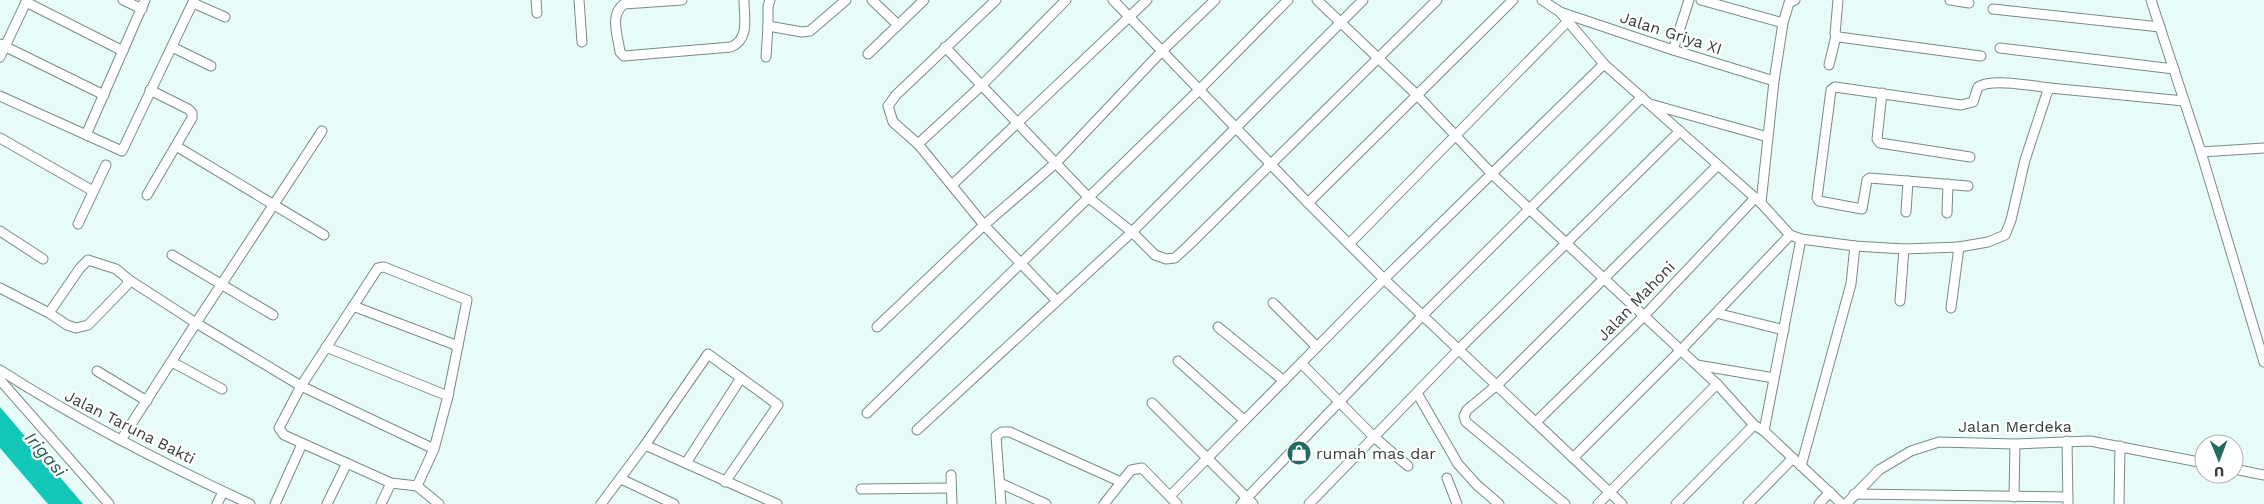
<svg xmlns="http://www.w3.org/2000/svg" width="2264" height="504" font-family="'Work Sans',sans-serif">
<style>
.water{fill:#12c7b8}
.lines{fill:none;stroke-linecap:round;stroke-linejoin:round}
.minor-casing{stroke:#798b88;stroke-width:11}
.minor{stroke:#fff;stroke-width:9}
.labels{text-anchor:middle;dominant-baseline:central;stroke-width:4.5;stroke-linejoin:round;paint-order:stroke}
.street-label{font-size:16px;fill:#373f3d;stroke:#fff}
.poi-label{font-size:16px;fill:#373f3d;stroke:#fff;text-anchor:start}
.water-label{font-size:18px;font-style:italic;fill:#1f5e57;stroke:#fff}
</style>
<rect width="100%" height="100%" fill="#e7fbf8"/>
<polygon class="water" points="0,407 83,504 48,504 0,448"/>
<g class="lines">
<defs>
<g id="minor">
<polyline points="123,0 142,9"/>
<polyline points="536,0 537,13"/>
<polyline points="579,0 582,42"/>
<path d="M 682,0 L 624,4 C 609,15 618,36 620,52 L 624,56 L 731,47 C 750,39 744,18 744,0"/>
<polyline points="770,0 768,6 768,26 802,32 810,31 846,0"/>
<polyline points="872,0 898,25"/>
<polyline points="996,0 896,95 888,106 893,122 918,144 984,225 1056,300"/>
<polyline points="1113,0 1308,203 1384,279 1622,504"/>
<polyline points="1317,0 1417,95 1492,174 1717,384 1754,425 1764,431 1842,504"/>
<polyline points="1542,0 1560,12 1604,64 1761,203 1790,235 1801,239 1855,246 1904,249 1959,247 1951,308"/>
<polyline points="1701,0 1783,23"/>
<polyline points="1838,0 1835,34 1839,37 1981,56"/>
<polyline points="1950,0 1969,3"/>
<polyline points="2151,0 2201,152 2264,362"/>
<polyline points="26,2 123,51"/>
<polyline points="193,3 225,17"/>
<polyline points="1993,9 2160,27"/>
<polyline points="1560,12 1673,50 1774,81"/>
<polyline points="0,44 104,95"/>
<polyline points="172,47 211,66"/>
<polyline points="945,47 1089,198 1132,232 1155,255 1166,259 1175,258 1189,245 1437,0"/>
<polyline points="2000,48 2174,69"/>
<polyline points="1673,50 1689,0"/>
<polyline points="868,54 924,0"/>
<polyline points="0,57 27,0"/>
<polyline points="766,57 768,26"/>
<polyline points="1829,65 1836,36"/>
<polyline points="1882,93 1877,139 1880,143 1970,157"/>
<polyline points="0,96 122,151 194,0"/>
<polyline points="1650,104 1768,137"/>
<polyline points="86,135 145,0"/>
<polyline points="0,138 93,191"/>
<polyline points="918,144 982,85 1066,0"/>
<polyline points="176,146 324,235"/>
<polyline points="2201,152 2264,148"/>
<polyline points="952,185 1147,0"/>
<path d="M 1968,186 L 1870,178 L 1867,180 L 1862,209 L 1819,201 L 1817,198 L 1831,90 L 1835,87 L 1961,105 L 1973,102 L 1978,87 C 1992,78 2033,86 2050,88"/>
<polyline points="147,195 192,118 192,113 188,109 150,90"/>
<polyline points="1308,203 1513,0"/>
<polyline points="1761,203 1774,81 1783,23 1789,3 1795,0"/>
<polyline points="1906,212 1908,181"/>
<polyline points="1947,213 1948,184"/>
<polyline points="78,224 106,165"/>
<polyline points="0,231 43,259"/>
<polyline points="1349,244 1568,21"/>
<polyline points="1959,247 1988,242 2005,235 2011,220 2025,160 2047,93 2050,88 2184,101"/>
<polyline points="172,255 273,315"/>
<polyline points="128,279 196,323 322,131"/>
<polyline points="0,288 49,313 67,325 76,328 88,325 127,285 128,279 116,269 88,260 80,268 49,313"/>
<polyline points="1900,301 1904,249"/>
<polyline points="1273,303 1317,347"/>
<polyline points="353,306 458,346"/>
<polyline points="1716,313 1784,330"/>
<polyline points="877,327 984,225 1057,162 1162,51 1215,0"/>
<polyline points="1218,327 1284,381"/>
<polyline points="326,347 448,396"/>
<polyline points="1178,361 1244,420"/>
<polyline points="172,362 222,389"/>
<polyline points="1301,363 1374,437 1408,466"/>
<polyline points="1697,365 1774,378"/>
<path d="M 0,370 C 79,421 164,464 250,504"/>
<polyline points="97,371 147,401"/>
<polyline points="0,380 109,504"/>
<polyline points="1417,393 1458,464 1477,485 1499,504"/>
<polyline points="1152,403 1253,504"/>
<polyline points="867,413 1199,90 1288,0"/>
<polyline points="1536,422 1644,316 1755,198"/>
<polyline points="917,430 1132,232 1363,0"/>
<polyline points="1764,431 1801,239"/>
<polyline points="121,440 196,323 301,386 279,428 284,435 391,483 417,486 439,504"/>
<polyline points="2067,441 2068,504"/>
<polyline points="645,445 777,504"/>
<polyline points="1573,458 1681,350 1790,235"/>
<polyline points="686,463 741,378"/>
<polyline points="1801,466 1851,284 1855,246"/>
<polyline points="2234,469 2264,475"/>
<polyline points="951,475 952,504"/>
<polyline points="1447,478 1457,504"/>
<polyline points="621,479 674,504"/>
<polyline points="1000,483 1046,504"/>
<polyline points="417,486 434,449 301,386 378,268 384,267 467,300 448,396 434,449"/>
<polyline points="861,489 951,488"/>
<polyline points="1854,494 2068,497"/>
<polyline points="1170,496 1384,279 1604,64"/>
<polyline points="2014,497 2015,444"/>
<polyline points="217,504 223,492"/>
<polyline points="275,504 302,444"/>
<polyline points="327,504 347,463"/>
<polyline points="381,504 391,483"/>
<polyline points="601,504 645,445 708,354 778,405 725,482"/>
<polyline points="1001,504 996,436 1002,432 1010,432 1023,438 1121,482"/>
<polyline points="1104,504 1131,470 1142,468 1177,504"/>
<polyline points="1241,504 1423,315 1642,97"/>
<polyline points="1309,504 1459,349 1680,131"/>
<polyline points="1565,504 1466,422 1464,416 1467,410 1497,385 1718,165"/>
<polyline points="1598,504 1717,384"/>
<polyline points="1676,504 1754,425"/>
<polyline points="1748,504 1792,459"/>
<polyline points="1819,504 1830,492"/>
<polyline points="1846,504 1879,470 1911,451 1939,442 2015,444 2090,441 2204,463"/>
<polyline points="2119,504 2120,446"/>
</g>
</defs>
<use href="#minor" class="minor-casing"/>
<use href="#minor" class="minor"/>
</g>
<defs>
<symbol id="shop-disc" viewBox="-11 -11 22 22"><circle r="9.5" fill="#226b63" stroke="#fff"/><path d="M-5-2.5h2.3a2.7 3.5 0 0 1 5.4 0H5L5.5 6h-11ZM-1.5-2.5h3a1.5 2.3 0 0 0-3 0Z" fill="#fff"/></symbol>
</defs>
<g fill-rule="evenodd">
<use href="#shop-disc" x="1285" y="439" width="28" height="28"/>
</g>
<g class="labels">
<g class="street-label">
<text transform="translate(1671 33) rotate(18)">Jalan Griya XI</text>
<text transform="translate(1636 301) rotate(-46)">Jalan Mahoni</text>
<text x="2015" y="426">Jalan Merdeka</text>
<text transform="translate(130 427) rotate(27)">Jalan Taruna Bakti</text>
</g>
<g class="poi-label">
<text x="1316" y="453">rumah mas dar</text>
</g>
<g class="water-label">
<text transform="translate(46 454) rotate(49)">Irigasi</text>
</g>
</g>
<g transform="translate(2219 459) rotate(179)"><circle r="24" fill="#ffffff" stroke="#afb2b1"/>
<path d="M0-4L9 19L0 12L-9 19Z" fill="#226b63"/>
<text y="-8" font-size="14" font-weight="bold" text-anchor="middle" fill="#373f3d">U</text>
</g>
</svg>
